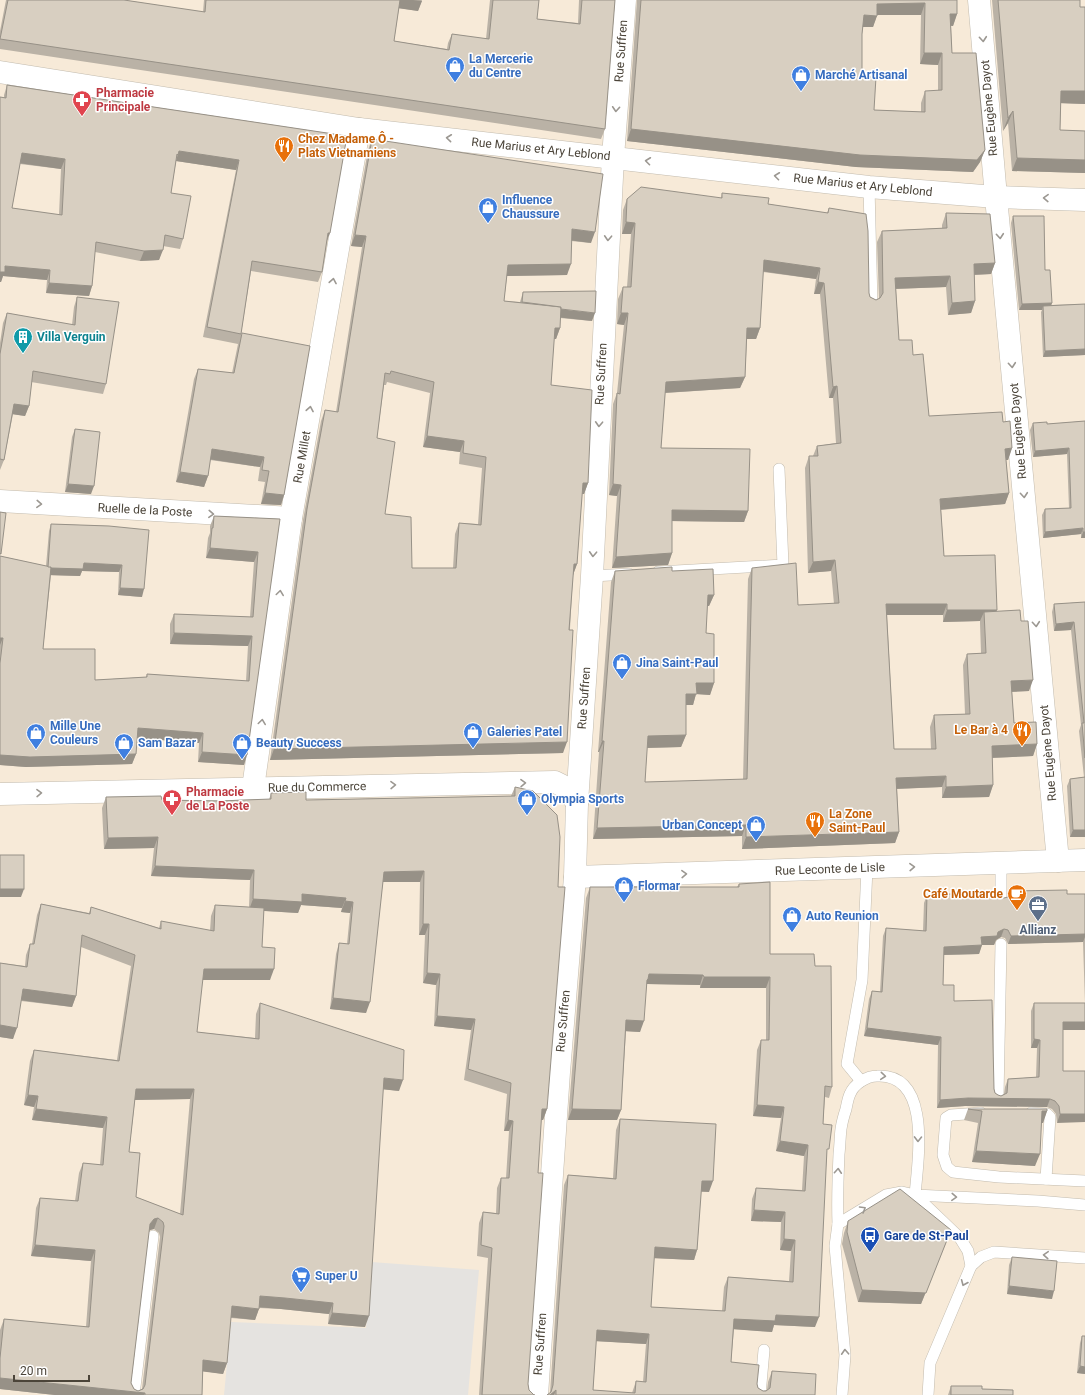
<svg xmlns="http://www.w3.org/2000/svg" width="1085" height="1395" font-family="Roboto,sans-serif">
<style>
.commercial{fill:#f7ead8}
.parking{fill:#e5e3e0}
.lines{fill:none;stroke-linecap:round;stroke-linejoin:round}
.service-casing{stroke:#c2bbae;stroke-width:12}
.minor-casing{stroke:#c2bbae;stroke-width:23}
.tertiary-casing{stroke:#c2bbae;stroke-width:23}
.service{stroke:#fff;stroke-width:11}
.minor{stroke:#fff;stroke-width:22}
.tertiary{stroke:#fff;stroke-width:22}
.wall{fill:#bab2a6;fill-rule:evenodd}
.shaded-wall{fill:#979187}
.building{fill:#d8cfc1;stroke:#979187;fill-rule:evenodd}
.oneway{stroke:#9c9892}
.labels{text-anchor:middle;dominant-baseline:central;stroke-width:3;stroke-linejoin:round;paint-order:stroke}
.street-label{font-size:12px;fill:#4b4439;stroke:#fff}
.shop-label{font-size:12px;font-weight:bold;fill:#366cbe;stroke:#fff;text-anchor:start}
.health-label{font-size:12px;font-weight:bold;fill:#be3a42;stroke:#fff;text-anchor:start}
.food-label{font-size:12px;font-weight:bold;fill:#c56008;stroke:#fff;text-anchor:start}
.culture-label{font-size:12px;font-weight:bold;fill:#0d838f;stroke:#fff;text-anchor:start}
.service-label{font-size:12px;font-weight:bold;fill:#4e5e75;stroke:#fff}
.transit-label{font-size:12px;font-weight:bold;fill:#164399;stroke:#fff;text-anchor:start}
</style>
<rect width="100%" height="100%" fill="#f6f3ec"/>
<rect class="commercial" x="0" y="0" width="1085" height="1395"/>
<polygon class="parking" points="371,1262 479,1270 468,1395 224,1395 231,1322 366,1328"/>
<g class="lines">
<defs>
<g id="service">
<polyline points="869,187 872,304"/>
<polyline points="658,572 783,565 779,469"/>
<polyline points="592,576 629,574"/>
<polyline points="1001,899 1001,863"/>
<polyline points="861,1081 847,1064 862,980 867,868"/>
<polyline points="998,1097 1001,944"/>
<polyline points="981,1113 951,1115 946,1118 943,1155 947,1167 953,1172 999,1177 1085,1181"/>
<polyline points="1031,1113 1047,1114 1050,1117 1046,1179"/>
<path d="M 838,1224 C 837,1200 838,1177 839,1154 C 840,1146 840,1137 841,1129 C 842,1122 844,1115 846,1109 C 847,1104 848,1098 850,1094 C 854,1084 867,1076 877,1076 C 932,1073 918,1160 915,1195 L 1038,1201 L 1085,1205"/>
<polyline points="971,1266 981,1257 994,1252 1085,1258"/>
<polyline points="134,1395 153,1236"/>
<polyline points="760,1395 764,1350"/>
<polyline points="842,1395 845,1355 835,1246 838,1224 886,1195 902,1192 915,1195 960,1238 968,1251 971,1266 930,1363 928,1395"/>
</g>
<g id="minor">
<polyline points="979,0 996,197 1058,861"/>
<polyline points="0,501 291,518"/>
<polyline points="253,788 291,518 359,129"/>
</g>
<g id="tertiary">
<polyline points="0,72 359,129 869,187 996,197 1085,200"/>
<polyline points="0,794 555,782 567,788 577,803"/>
<polyline points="575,877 1085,860"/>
<polyline points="537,1395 559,1072 575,877 577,803 592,576 613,157 625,0"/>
</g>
</defs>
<use href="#service" class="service-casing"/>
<use href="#minor" class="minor-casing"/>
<use href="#tertiary" class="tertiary-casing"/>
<use href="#service" class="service"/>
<use href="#minor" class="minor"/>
<use href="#tertiary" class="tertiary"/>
</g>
<g class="wall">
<polygon points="6,0 124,0 203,12 204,0 422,0 418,11 399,8 394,41 447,49 448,43 452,34 486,39 490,0 539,0 537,19 578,23 579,0 615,0 605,129 601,139 0,49 0,31"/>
<path d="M 637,0 L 957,0 L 957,14 L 953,26 L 951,26 L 952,53 L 985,150 L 980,162 L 973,172 L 856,167 L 627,141 ZM 877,15 L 921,15 L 920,64 L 938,65 L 938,91 L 925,91 L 921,103 L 921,112 L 874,110 L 862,77 L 862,34 L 863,27 L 873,27 Z"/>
<polygon points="992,0 1080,0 1080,7 1085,7 1085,104 1061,103 1060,130 1085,131 1085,173 1012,171 1008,123 1003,131"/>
<path d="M 7,85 L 347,136 L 327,242 L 322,272 L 318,282 L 251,271 L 241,334 L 284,495 L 281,505 L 261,504 L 265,482 L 258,481 L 260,467 L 210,460 L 208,476 L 204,487 L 176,482 L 194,379 L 198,369 L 232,373 L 238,344 L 203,337 L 236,170 L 176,161 L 171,193 L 183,239 L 180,249 L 163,246 L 159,260 L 140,261 L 95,252 L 92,286 L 89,296 L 46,293 L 47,280 L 3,276 L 1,282 L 0,282 L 0,97 L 4,98 L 4,95 ZM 20,164 L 61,169 L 59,215 L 12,208 Z"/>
<path d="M 372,139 L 591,243 L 571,241 L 567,275 L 507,276 L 504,301 L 520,302 L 523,292 L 592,321 L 560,318 L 560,328 L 556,339 L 554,339 L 551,385 L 588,483 L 584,494 L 582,494 L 577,564 L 573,575 L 563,753 L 270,760 L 303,520 L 321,421 L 325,410 L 336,412 L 362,247 L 351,246 L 368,150 ZM 387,382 L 430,393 L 423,447 L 460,452 L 459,464 L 482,468 L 478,524 L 459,523 L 455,534 L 453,568 L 412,568 L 385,514 L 377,438 L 384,385 L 386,385 Z"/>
<path d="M 722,193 L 768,204 L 827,213 L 829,208 L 870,297 L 876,300 L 879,299 L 877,242 L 882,231 L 942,228 L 942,225 L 946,213 L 995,263 L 991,274 L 974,275 L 975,301 L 971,313 L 948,315 L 946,287 L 896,289 L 899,340 L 913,355 L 929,416 L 1003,422 L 1012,448 L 1008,460 L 1006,460 L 1009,493 L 1005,504 L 941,510 L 944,556 L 996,611 L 1029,691 L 1012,692 L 1014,723 L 1037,744 L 1033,756 L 992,758 L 993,785 L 989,797 L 942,798 L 942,787 L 897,789 L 899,832 L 895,843 L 742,849 L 742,836 L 593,839 L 599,752 L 598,752 L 611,582 L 615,571 L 672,571 L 714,595 L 709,606 L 707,606 L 706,633 L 714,683 L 710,695 L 696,694 L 693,705 L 686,705 L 686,735 L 681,747 L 647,748 L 645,782 L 743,780 L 748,579 L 752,568 L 798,605 L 834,604 L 831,571 L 808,573 L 805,468 L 809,456 L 813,456 L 817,446 L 836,443 L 833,398 L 829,398 L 820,294 L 814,294 L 816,279 L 763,272 L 760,328 L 756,339 L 747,339 L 745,377 L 740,388 L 665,393 L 661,448 L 748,511 L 744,522 L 672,521 L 672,553 L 668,565 L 612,568 L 617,496 L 609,495 L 613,404 L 617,393 L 624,325 L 617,324 L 618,299 L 623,287 L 627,287 L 631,234 L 622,234 L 623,210 L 627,199 L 721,198 ZM 887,615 L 943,615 L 943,622 L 980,621 L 980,623 L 981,653 L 967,654 L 963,665 L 965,714 L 934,715 L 930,727 L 931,749 L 894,749 Z"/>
<polygon points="1013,216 1045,270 1051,305 1085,304 1085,355 1043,357 1041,312 1042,310 1019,310 1011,223"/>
<polygon points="77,297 106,384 103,394 31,382 29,406 25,416 13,414 4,460 0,470 0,343 3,323 7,313 72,325 74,307"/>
<polygon points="1085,421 1085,538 1081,538 1081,534 1043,538 1042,515 1045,509 1069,508 1067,454 1033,457 1030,430 1033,423 1047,424"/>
<polygon points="75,429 91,494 65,492 72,437"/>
<polygon points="0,512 1,554 0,556 46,566 49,531 51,524 109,526 142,597 118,595 119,572 82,571 80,576 51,575 43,649 95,680 146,677 147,674 246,681 248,646 170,644 170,624 174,614 250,617 254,562 206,558 208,538 210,533 210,526 214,516 280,519 244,765 198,762 199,743 137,738 136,754 132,764 26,767 0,765"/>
<polygon points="1085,602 1085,837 1070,837 1067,786 1070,779 1084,777 1079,731 1081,725 1071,630 1054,631 1052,612 1054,604"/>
<path d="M 515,787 L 547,1109 L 543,1120 L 541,1120 L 538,1173 L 528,1384 L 529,1390 L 534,1395 L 535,1395 L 479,1395 L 488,1258 L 477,1256 L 479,1223 L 483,1212 L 496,1213 L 497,1188 L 501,1178 L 506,1178 L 509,1131 L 504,1131 L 507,1094 L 464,1080 L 471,1030 L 434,1026 L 436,985 L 423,983 L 425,935 L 419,935 L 420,882 L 383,882 L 366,1013 L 330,1009 L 336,954 L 339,943 L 347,944 L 350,913 L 341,912 L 342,908 L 301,905 L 298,913 L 264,911 L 262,947 L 270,980 L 202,980 L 197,1032 L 255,1038 L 256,1014 L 260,1003 L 399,1091 L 383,1089 L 365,1327 L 328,1324 L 329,1314 L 281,1309 L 259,1308 L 255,1320 L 231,1318 L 227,1363 L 223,1374 L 203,1371 L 202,1395 L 55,1395 L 0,1389 L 0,1330 L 4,1319 L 86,1327 L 91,1261 L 31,1256 L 33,1240 L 36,1208 L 40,1198 L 75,1201 L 79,1173 L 83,1163 L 100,1165 L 103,1128 L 32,1120 L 34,1107 L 24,1105 L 30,1061 L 34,1050 L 117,1060 L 131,966 L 81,947 L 76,996 L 72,1007 L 21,1001 L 13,1039 L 0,1037 L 0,963 L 25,966 L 26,955 L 30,944 L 32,944 L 37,915 L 41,904 L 89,913 L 91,907 L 159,928 L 161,921 L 210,931 L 211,916 L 215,905 L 249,907 L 250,880 L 151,876 L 154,848 L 104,849 L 102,808 L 106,797 L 162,800 L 219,801 L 269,800 L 271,793 L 306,800 L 511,796 ZM 190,1099 L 180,1214 L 136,1197 L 129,1152 L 135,1100 ZM 154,1229 L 159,1233 L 160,1237 L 142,1389 L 138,1391 L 134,1389 L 131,1383 L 149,1231 L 150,1230 Z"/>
<path d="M 739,884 L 770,954 L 815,966 L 832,1087 L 829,1098 L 825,1097 L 823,1124 L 827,1153 L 815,1327 L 774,1325 L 772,1332 L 734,1329 L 731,1362 L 757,1384 L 758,1388 L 763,1391 L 767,1390 L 768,1382 L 772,1371 L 815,1395 L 547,1395 L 550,1393 L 564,1185 L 568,1175 L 613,1178 L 616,1130 L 620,1119 L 709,1192 L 701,1192 L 697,1250 L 694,1260 L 654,1258 L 651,1307 L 722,1311 L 724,1287 L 728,1277 L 789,1281 L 791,1251 L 780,1250 L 781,1222 L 751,1221 L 752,1199 L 756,1188 L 802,1190 L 804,1156 L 776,1151 L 781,1118 L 753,1116 L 757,1050 L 761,1040 L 766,1040 L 766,988 L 700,988 L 700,985 L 647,984 L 640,1032 L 626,1031 L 621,1110 L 617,1120 L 568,1120 L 586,898 L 590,887 L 737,887 ZM 596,1341 L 646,1344 L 643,1382 L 636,1381 L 632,1393 L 593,1390 Z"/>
<path d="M 1067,894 L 1085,894 L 1085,1030 L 1063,1030 L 1063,1071 L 1085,1071 L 1057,1123 L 1056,1114 L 1052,1109 L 1047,1107 L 965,1106 L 937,1108 L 938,1045 L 864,1036 L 869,999 L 872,991 L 880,992 L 883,936 L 886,928 L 923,931 L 924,903 L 927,895 L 1000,897 L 1004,898 ZM 1001,937 L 1005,938 L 1008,944 L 1083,942 L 1085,1003 L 1034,1003 L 1031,1011 L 1031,1048 L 1037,1048 L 1036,1077 L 1008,1079 L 1005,1087 L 1004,1094 L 1001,1096 L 998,1095 L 995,1093 L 994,1089 L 954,1001 L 943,985 L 944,955 L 979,954 L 982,945 L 994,945 L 996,940 Z"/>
<polygon points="968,1109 1047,1111 1043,1123 1041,1123 1035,1166 972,1162 978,1123 964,1120"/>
<polygon points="848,1221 946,1242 921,1304 858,1302 842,1244 844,1233"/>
<polygon points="1012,1257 1052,1299 1007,1294 1009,1265"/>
<polygon points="1082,1336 1085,1374 1077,1373 1080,1343"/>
<polygon points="951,1386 982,1389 1013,1395 948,1395"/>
</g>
<g class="shaded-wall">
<polygon points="399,0 413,0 422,1 418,11 397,8"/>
<polygon points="925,3 921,15 873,15 877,4"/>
<polygon points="950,14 957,14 953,26 946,25"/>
<polygon points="864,15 877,16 873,27 860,27"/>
<polygon points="924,53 942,53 938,65 920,64"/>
<polygon points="1061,91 1085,91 1085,104 1056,103"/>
<polygon points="1013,111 1008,123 1003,131 1008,118"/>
<polygon points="631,129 985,150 980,162 973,172 856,167 627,141"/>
<polygon points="179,151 239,160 236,170 176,161"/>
<polygon points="22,153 65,159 61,169 18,163"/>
<polygon points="1017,158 1085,160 1085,173 1012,171"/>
<polygon points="626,222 635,223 631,234 622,234"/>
<polygon points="572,229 595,232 591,243 568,240"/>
<polygon points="328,233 330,233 326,243"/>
<polygon points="355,235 366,236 362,247 351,246"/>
<polygon points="163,250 159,260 140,261 144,251"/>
<polygon points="764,260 820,268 816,279 760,271"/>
<polygon points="995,263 991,274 970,275 974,264"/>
<polygon points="571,264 567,275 504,276 508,265"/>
<polygon points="5,266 50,270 47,280 3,276 1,282 0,282 0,272"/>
<polygon points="950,276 946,287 891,289 895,278"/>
<polygon points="818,282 824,283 820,294 814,294"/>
<polygon points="49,283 92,286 89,296 46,293"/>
<polygon points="975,301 971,313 948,315 952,303"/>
<polygon points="1052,303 1050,310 1043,306 1042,310 1019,310 1022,304"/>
<polygon points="522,305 595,313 592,321 519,313"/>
<polygon points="621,313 628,313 624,325 617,324"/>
<polygon points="555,328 560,328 556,339 551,339"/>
<polygon points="747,328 760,328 756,339 743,339"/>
<polygon points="1085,349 1085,355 1043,357 1045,351"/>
<polygon points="745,377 740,388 662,393 666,382"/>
<polygon points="837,386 833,398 829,398 833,387"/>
<polygon points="14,404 29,406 25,416 11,414"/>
<polygon points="427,436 464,441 460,452 423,447"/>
<polygon points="1012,448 1008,460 1001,460 1005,449"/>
<polygon points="1069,448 1067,454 1033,457 1035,451"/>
<polygon points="212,449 264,457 260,467 208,459"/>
<polygon points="180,472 208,476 204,487 176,482"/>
<polygon points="583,483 588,483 584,494 579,494"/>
<polygon points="68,484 94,486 91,494 65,492"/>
<polygon points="613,484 621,485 617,496 609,495"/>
<polygon points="265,493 284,495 281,505 261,504"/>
<polygon points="1009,493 1005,504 936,510 940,499"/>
<polygon points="672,510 748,511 744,522 668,521"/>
<polygon points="1083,528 1081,534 1043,538 1045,532"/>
<polygon points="1083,532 1085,532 1085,538 1081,538"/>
<polygon points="210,548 258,552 254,562 206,558"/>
<polygon points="672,553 668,565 612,568 616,557"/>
<polygon points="835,560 831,571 808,573 813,562"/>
<polygon points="84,563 122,565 119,572 82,571 80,576 45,575 48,568"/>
<polygon points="574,564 577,564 573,575 570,575"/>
<polygon points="120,588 144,589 142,597 118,595"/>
<polygon points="708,595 714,595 709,606 704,606"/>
<polygon points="886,604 947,604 943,615 882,615"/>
<polygon points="947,610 997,610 992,621 984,612 980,621 943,622"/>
<polygon points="1074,622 1071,630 1054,631 1056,624"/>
<polygon points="174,633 252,636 248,646 170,644"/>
<polygon points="0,638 3,638 0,645"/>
<polygon points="1033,680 1029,691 1007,692 1011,681"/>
<polygon points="696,683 714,683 710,695 696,694 693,705 682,705 686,694"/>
<polygon points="138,728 203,733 199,743 134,738"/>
<polygon points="686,735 681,747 644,748 648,736"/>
<polygon points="602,741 604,741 599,752 598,752"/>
<polygon points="567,742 563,753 270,760 274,749"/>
<polygon points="1037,744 1033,756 988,758 992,746"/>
<polygon points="202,752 247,755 244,765 198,762"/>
<polygon points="136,754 132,764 26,767 0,765 0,755"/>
<polygon points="946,776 942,787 892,789 896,778"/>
<polygon points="993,785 989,797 942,798 946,787"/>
<polygon points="746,825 742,836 593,839 597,828"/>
<polygon points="1073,830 1085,830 1085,837 1070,837"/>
<polygon points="899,832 895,843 742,849 746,837"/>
<polygon points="158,837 154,848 104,849 108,838"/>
<polygon points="155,866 254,870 250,880 151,876"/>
<polygon points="424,871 420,882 380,882 384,872"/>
<polygon points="0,889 24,889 21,897 0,897"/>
<polygon points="302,894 346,898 342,908 301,905 298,913 249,910 253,899"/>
<polygon points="345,901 353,902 350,913 341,912"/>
<polygon points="423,924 429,924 425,935 419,935"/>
<polygon points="1004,929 1001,937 996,940 994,945 978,945 981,937 998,932"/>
<polygon points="1085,934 1085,937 1083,942 1008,944 1011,936"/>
<polygon points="982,945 979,954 941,955 944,947"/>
<polygon points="204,969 274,969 270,980 200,980"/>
<polygon points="427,973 440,974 436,985 423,983"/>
<polygon points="649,974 703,975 700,985 647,984 645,990 643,990"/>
<polygon points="704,977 770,977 766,988 700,988"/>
<polygon points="23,989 76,996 72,1007 19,1000"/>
<polygon points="333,998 370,1002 366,1013 330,1009"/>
<polygon points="437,1016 475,1019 471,1030 434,1026"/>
<polygon points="626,1020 644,1021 640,1032 622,1031"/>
<polygon points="1063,1022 1085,1022 1085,1030 1060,1030"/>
<polygon points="0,1025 17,1028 13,1039 0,1037"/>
<polygon points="867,1028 941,1037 938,1045 864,1036"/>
<polygon points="1034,1039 1040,1040 1037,1048 1031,1048"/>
<polygon points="384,1078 403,1080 399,1091 380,1089"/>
<polygon points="136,1089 194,1089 190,1099 132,1100"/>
<polygon points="28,1095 38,1096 34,1107 24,1105"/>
<polygon points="968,1098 1050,1099 1047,1107 965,1106 937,1108 940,1100"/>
<polygon points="757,1105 784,1107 781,1118 753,1116"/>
<polygon points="36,1109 107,1117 103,1128 32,1120"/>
<polygon points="542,1109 547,1109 543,1120 538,1120"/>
<polygon points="572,1109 621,1110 617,1120 568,1120"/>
<polygon points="1042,1111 1047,1111 1043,1123 1037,1123"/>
<polygon points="1060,1114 1085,1114 1085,1122 1057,1123"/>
<polygon points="508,1120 513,1121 509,1131 504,1131"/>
<polygon points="780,1141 808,1145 804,1156 776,1151"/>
<polygon points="976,1151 1040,1154 1035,1166 972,1162"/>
<polygon points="702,1181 713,1181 709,1192 698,1191"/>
<polygon points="754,1210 785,1212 781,1222 751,1221"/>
<polygon points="158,1218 154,1229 150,1230 146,1235 150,1224 154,1219"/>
<polygon points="951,1230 921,1304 858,1302 862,1290"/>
<polygon points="784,1239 795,1240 791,1251 780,1250"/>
<polygon points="35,1245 95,1250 91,1261 31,1256"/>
<polygon points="655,1247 697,1250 694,1260 651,1258"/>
<polygon points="1009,1286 1054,1291 1052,1299 1007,1294"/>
<polygon points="260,1296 285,1298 333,1303 329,1314 281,1309 256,1307"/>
<polygon points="232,1306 259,1309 255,1320 228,1317"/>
<polygon points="332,1313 369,1316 365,1327 328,1324"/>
<polygon points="776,1315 819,1317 815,1327 774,1325 772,1332 731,1329 734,1319"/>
<polygon points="597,1330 649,1334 646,1344 593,1341"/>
<polygon points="203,1360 227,1363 223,1374 199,1371"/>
<polygon points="1080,1366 1085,1367 1085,1374 1077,1373"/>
<polygon points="0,1378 145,1393 144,1395 55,1395 0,1389"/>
<polygon points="556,1390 554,1395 550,1395"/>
</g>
<g class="building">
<polygon points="8,0 124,0 205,12 206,0 400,0 394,41 449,50 452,34 489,39 493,0 539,0 537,19 580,24 582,0 615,0 605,129 0,39"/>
<path d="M 641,0 L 957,0 L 957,14 L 950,14 L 952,53 L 976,53 L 985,150 L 977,160 L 860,155 L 631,129 ZM 925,3 L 924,53 L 942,53 L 942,90 L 925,91 L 925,112 L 874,110 L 876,77 L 862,77 L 862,34 L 864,15 L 877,16 L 877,4 Z"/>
<polygon points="998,0 1080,0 1080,7 1085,7 1085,91 1061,91 1060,130 1085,131 1085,160 1017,158 1013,111 1008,118"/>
<path d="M 7,85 L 347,136 L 330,233 L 328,233 L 322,272 L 252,261 L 241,334 L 207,327 L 239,160 L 179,151 L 178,155 L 177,154 L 171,193 L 191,196 L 183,239 L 165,235 L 163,250 L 144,251 L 96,242 L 92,286 L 49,283 L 50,270 L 5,266 L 5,272 L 0,272 L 0,97 L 6,98 ZM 22,153 L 65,159 L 62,215 L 12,208 Z"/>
<path d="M 372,139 L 603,174 L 595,232 L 572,229 L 571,264 L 508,265 L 504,301 L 561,307 L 560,328 L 555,328 L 551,385 L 592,390 L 588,483 L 583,483 L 577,564 L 574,564 L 569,630 L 573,630 L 567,742 L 274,749 L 307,509 L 325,410 L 338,412 L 366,236 L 355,235 ZM 391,371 L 434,382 L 427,436 L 464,441 L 463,453 L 486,457 L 481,525 L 459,523 L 456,568 L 412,568 L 411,517 L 385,514 L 395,442 L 377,438 L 385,373 L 390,374 Z"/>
<polygon points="641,187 722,198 722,193 769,198 768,204 828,213 829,208 866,214 868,231 869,293 870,297 876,300 880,298 883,293 882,231 947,228 946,213 990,214 995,263 974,264 975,301 952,303 950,276 895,278 899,340 912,340 913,355 923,354 929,416 1002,412 1003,422 1010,421 1012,448 1005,449 1009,493 940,499 944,556 995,555 997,610 947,610 947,604 886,604 894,749 936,749 934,715 970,714 967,654 986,653 984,612 1020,610 1021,621 1028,621 1033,680 1011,681 1014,723 1036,722 1037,744 992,746 993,785 946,787 946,776 896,778 899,832 746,837 746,825 597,828 604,741 602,741 615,571 672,567 672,571 713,569 714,595 708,595 706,633 714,634 714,683 696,683 697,694 686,694 686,735 648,736 645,782 747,779 752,568 796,563 798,605 839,603 835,560 813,562 809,456 818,456 817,446 841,443 837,386 833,387 824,283 818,282 820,268 764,260 760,328 747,328 745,377 666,382 661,448 750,449 748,511 672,510 672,553 616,557 621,485 613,484 617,393 620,394 628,313 621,313 623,287 631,287 635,223 626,222 627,199"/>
<polygon points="1013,216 1044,216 1045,270 1050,270 1052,303 1022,304"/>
<polygon points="596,291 595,313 561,309 561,307 522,302 523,292"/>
<polygon points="77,297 119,302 106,384 33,371 29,406 14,404 4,460 0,459 0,354 7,313 75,325"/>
<polygon points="1085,304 1085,349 1045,351 1043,306"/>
<polygon points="242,333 310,346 284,495 265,493 269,471 262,470 264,457 212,449 208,476 180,472 198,369 234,373"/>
<polygon points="1085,421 1085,532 1083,532 1083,528 1045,532 1045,509 1071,508 1069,448 1035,451 1033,423 1047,422 1047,424"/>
<polygon points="75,429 100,432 94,486 68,484"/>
<polygon points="0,512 6,513 1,554 0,553"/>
<polygon points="214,516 280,519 247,755 202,752 203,733 138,728 136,754 30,757 0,755 0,663 3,638 0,638 0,556 51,567 43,649 95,649 95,680 147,677 147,674 249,681 252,636 174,633 174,614 253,617 258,552 210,548 212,528 213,528"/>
<polygon points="51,524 109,526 149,530 144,589 120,588 122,565 84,563 83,569 51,568 51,567 48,567"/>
<polygon points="1085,602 1085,758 1082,723 1084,723 1074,622 1056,624 1054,604"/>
<polygon points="1085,777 1085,830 1073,830 1070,779"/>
<polygon points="515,787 533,791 557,815 560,837 558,887 565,887 547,1109 542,1109 538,1173 543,1173 528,1384 529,1390 534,1395 535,1395 482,1395 492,1248 481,1245 483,1212 499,1214 501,1178 509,1178 513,1121 508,1120 511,1083 468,1069 475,1019 437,1016 440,974 427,973 429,924 423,924 424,871 384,872 370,1002 333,998 339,943 349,944 353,902 345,901 346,898 302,894 302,902 253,899 254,870 155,866 158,837 108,838 106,797 161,796 162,800 219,801 271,799 271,793 306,792 306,800 515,796"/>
<rect x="0" y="855" width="24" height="34"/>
<path d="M 770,882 L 770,954 L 814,954 L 815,966 L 831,966 L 832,1087 L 825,1086 L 823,1124 L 832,1125 L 829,1149 L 827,1149 L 819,1317 L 776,1315 L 775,1321 L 734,1319 L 731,1362 L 759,1365 L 757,1384 L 758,1388 L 763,1391 L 766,1391 L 770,1388 L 772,1371 L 816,1374 L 815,1395 L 556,1395 L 556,1390 L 550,1395 L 547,1395 L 551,1392 L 553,1385 L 568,1175 L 616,1179 L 620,1119 L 716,1124 L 713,1181 L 702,1181 L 697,1250 L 655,1247 L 651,1307 L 725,1311 L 728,1277 L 793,1282 L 795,1240 L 784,1239 L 785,1212 L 754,1210 L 756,1188 L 805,1191 L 808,1145 L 780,1141 L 784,1107 L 757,1105 L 761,1040 L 769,1040 L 770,977 L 704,977 L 703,975 L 649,974 L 648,979 L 647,980 L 644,1021 L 626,1020 L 621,1110 L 572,1109 L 590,887 L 739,887 L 739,884 ZM 597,1330 L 649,1334 L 646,1382 L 636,1381 L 635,1393 L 593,1390 Z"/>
<polygon points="1067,890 1067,894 1085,894 1085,934 1011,936 1008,930 1004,929 998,932 997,936 981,937 982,945 944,947 943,985 954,985 954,1001 992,1000 994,1089 995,1093 998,1095 1001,1096 1007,1093 1008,1079 1039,1077 1040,1040 1034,1039 1034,1003 1085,1003 1085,1022 1063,1022 1063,1071 1085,1071 1085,1114 1060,1114 1059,1106 1055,1101 1050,1099 968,1098 940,1100 941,1037 867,1028 872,991 882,992 886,928 926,931 927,895 997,892 1000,897 1004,898 1008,897 1012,891"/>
<path d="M 41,904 L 90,914 L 91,907 L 161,929 L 161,921 L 214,931 L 215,905 L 264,908 L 262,947 L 275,948 L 274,969 L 204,969 L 197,1032 L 259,1039 L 260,1003 L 404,1050 L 403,1080 L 384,1078 L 369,1316 L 332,1313 L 333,1303 L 285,1298 L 260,1296 L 259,1309 L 232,1306 L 227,1363 L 203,1360 L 202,1395 L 145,1395 L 145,1393 L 0,1378 L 0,1358 L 4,1319 L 89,1327 L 95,1250 L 35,1245 L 37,1229 L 40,1198 L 78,1201 L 83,1163 L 103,1165 L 107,1117 L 36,1109 L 38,1096 L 28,1095 L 34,1050 L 119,1061 L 135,955 L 82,935 L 76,996 L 23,989 L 17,1028 L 0,1025 L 0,963 L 27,967 L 30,944 L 34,944 ZM 136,1089 L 194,1089 L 183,1215 L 136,1197 L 140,1153 L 129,1152 ZM 158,1218 L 163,1222 L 164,1226 L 145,1385 L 143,1389 L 138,1391 L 134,1389 L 131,1383 L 150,1224 L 154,1219 Z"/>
<polygon points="968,1109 1047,1109 1047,1111 1042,1111 1040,1154 976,1151 982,1111"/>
<polygon points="900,1189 951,1230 926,1293 862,1290 847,1232 848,1221"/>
<polygon points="1012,1257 1057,1261 1054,1291 1009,1286"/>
<polygon points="1082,1336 1085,1336 1085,1367 1080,1366"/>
<polygon points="951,1386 982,1386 982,1389 1013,1390 1013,1395 951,1395"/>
</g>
<defs><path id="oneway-chevron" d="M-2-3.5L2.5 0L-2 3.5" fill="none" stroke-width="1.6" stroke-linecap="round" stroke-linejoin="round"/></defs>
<g class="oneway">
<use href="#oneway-chevron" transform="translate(983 39) rotate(85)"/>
<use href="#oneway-chevron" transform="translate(616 109) rotate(94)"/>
<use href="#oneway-chevron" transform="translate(449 138) rotate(-174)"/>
<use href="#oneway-chevron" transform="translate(648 161) rotate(-173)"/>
<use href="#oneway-chevron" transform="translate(777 176) rotate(-173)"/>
<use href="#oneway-chevron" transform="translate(1046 198) rotate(-178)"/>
<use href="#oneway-chevron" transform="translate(1000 236) rotate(85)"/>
<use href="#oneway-chevron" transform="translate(608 238) rotate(93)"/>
<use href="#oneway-chevron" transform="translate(333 281) rotate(-80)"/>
<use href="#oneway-chevron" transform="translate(1012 365) rotate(85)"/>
<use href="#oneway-chevron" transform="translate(310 409) rotate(-80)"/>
<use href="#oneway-chevron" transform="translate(599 424) rotate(93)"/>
<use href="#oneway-chevron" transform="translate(1024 495) rotate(85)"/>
<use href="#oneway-chevron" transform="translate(39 504) rotate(3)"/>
<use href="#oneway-chevron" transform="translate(211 514) rotate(3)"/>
<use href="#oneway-chevron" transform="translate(593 554) rotate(93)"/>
<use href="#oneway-chevron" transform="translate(280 593) rotate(-82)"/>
<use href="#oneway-chevron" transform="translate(1036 624) rotate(85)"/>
<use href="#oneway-chevron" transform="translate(262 722) rotate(-82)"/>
<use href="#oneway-chevron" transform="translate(523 783) rotate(-1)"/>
<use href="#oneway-chevron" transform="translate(393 785) rotate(-1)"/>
<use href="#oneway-chevron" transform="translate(39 793) rotate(-1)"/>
<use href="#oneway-chevron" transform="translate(912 867) rotate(-2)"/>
<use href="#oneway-chevron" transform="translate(684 874) rotate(-2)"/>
<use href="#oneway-chevron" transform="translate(883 1076) rotate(5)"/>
<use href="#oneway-chevron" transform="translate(918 1139) rotate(91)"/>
<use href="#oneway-chevron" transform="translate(838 1171) rotate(-86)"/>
<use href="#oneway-chevron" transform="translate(954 1197) rotate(3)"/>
<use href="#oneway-chevron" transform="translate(863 1209) rotate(-31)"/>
<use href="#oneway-chevron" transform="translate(1046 1255) rotate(-176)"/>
<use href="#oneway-chevron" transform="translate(964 1283) rotate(113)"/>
<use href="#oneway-chevron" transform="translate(845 1352) rotate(-93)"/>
</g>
<defs>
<symbol id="shop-pin" viewBox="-11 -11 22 30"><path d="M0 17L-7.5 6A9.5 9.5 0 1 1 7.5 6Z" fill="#3f7fe0" stroke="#fff"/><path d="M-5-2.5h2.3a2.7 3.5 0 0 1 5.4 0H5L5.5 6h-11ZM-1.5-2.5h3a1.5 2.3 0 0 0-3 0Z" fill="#fff"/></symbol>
<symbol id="pharmacy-pin" viewBox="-11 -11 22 30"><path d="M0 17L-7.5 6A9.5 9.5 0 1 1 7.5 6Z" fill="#e0444e" stroke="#fff"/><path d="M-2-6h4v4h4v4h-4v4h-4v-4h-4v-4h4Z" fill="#fff"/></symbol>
<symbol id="restaurant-pin" viewBox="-11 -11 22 30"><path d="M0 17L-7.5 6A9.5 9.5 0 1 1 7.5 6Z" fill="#e8710a" stroke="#fff"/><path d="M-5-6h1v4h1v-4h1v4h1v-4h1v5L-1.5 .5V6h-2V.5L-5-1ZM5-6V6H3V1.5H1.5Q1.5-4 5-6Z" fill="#fff"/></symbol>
<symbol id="building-pin" viewBox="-11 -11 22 30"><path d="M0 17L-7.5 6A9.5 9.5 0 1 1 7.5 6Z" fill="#0f9aa8" stroke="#fff"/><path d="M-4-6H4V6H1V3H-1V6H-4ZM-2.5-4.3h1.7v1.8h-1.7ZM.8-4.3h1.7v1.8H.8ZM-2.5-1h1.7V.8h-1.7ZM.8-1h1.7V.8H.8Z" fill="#fff"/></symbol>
<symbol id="cafe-pin" viewBox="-11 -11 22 30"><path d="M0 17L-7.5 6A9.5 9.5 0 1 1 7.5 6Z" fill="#e8710a" stroke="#fff"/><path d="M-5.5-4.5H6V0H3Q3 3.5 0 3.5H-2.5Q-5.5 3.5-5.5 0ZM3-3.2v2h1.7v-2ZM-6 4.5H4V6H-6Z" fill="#fff"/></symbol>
<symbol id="office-pin" viewBox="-11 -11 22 30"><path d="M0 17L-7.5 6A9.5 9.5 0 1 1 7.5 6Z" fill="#5c6f8a" stroke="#fff"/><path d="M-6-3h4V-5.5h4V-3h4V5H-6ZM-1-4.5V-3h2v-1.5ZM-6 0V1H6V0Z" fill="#fff"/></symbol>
<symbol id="bus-pin" viewBox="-11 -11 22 30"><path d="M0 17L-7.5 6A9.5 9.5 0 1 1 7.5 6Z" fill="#1a4fb4" stroke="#fff"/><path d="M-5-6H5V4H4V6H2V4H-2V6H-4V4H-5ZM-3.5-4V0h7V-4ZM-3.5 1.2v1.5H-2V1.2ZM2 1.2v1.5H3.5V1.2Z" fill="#fff"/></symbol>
<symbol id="supermarket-pin" viewBox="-11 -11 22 30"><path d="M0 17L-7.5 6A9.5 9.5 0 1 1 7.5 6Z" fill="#3f7fe0" stroke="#fff"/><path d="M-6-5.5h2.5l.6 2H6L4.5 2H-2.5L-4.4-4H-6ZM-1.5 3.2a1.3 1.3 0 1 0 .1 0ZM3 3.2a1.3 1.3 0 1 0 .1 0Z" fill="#fff"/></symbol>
</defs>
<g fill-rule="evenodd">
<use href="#shop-pin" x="444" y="55" width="22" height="30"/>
<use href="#shop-pin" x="790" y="64" width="22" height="30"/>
<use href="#pharmacy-pin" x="71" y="89" width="22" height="30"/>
<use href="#restaurant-pin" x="273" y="135" width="22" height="30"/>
<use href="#shop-pin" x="477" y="196" width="22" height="30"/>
<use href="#building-pin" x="12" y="326" width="22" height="30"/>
<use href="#shop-pin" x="611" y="652" width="22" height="30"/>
<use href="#restaurant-pin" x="1011" y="719" width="22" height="30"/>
<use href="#shop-pin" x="462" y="721" width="22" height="30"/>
<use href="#shop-pin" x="25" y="722" width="22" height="30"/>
<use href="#shop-pin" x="113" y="732" width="22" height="30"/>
<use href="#shop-pin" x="231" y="732" width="22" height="30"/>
<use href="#pharmacy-pin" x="161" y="788" width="22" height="30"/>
<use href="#shop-pin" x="516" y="788" width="22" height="30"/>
<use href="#restaurant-pin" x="804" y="810" width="22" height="30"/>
<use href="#shop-pin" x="745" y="814" width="22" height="30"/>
<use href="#shop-pin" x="613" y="875" width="22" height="30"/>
<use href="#cafe-pin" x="1006" y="883" width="22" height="30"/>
<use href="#office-pin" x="1027" y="894" width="22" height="30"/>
<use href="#shop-pin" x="781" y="905" width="22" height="30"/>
<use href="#bus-pin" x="859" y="1225" width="22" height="30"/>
<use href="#supermarket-pin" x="290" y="1265" width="22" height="30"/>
</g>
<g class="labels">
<g class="street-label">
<text transform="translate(621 51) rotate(-86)">Rue Suffren</text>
<text transform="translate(989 108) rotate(-95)">Rue Eugène Dayot</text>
<text transform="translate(541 149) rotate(6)">Rue Marius et Ary Leblond</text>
<text transform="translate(863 185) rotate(6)">Rue Marius et Ary Leblond</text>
<text transform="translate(601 374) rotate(-87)">Rue Suffren</text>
<text transform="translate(1018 431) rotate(-95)">Rue Eugène Dayot</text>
<text transform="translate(302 457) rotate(-80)">Rue Millet</text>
<text transform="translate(145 510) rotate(3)">Ruelle de la Poste</text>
<text transform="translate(584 698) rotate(-86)">Rue Suffren</text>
<text transform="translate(1048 753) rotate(-95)">Rue Eugène Dayot</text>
<text transform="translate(317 787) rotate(-1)">Rue du Commerce</text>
<text transform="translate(830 869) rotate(-2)">Rue Leconte de Lisle</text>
<text transform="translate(563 1021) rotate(-85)">Rue Suffren</text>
<text transform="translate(540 1344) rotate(-86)">Rue Suffren</text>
</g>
<g class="shop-label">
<text x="469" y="59">La Mercerie<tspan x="469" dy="14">du Centre</tspan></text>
<text x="815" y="75">Marché Artisanal</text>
<text x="502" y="200">Influence<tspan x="502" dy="14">Chaussure</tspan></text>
<text x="636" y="663">Jina Saint-Paul</text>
<text x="50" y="726">Mille Une<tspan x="50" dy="14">Couleurs</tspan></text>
<text x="487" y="732">Galeries Patel</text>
<text x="138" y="743">Sam Bazar</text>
<text x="256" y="743">Beauty Success</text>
<text x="541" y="799">Olympia Sports</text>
<text x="742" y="825" text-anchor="end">Urban Concept</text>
<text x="638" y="886">Flormar</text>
<text x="806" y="916">Auto Reunion</text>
<text x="315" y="1276">Super U</text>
</g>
<g class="health-label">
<text x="96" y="93">Pharmacie<tspan x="96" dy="14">Principale</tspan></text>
<text x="186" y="792">Pharmacie<tspan x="186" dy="14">de La Poste</tspan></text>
</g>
<g class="food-label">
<text x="298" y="139">Chez Madame Ô -<tspan x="298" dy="14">Plats Vietnamiens</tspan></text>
<text x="1008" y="730" text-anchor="end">Le Bar à 4</text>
<text x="829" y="814">La Zone<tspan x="829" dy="14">Saint-Paul</tspan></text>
<text x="1003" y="894" text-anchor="end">Café Moutarde</text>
</g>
<g class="culture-label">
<text x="37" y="337">Villa Verguin</text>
</g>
<g class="service-label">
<text x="1038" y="930">Allianz</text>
</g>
<g class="transit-label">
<text x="884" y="1236">Gare de St-Paul</text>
</g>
</g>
<path d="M14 1375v6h75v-6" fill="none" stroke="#4b4439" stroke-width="2"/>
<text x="20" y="1375" font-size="12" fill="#4b4439" stroke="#ffffff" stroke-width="3" paint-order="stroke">20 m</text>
</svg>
